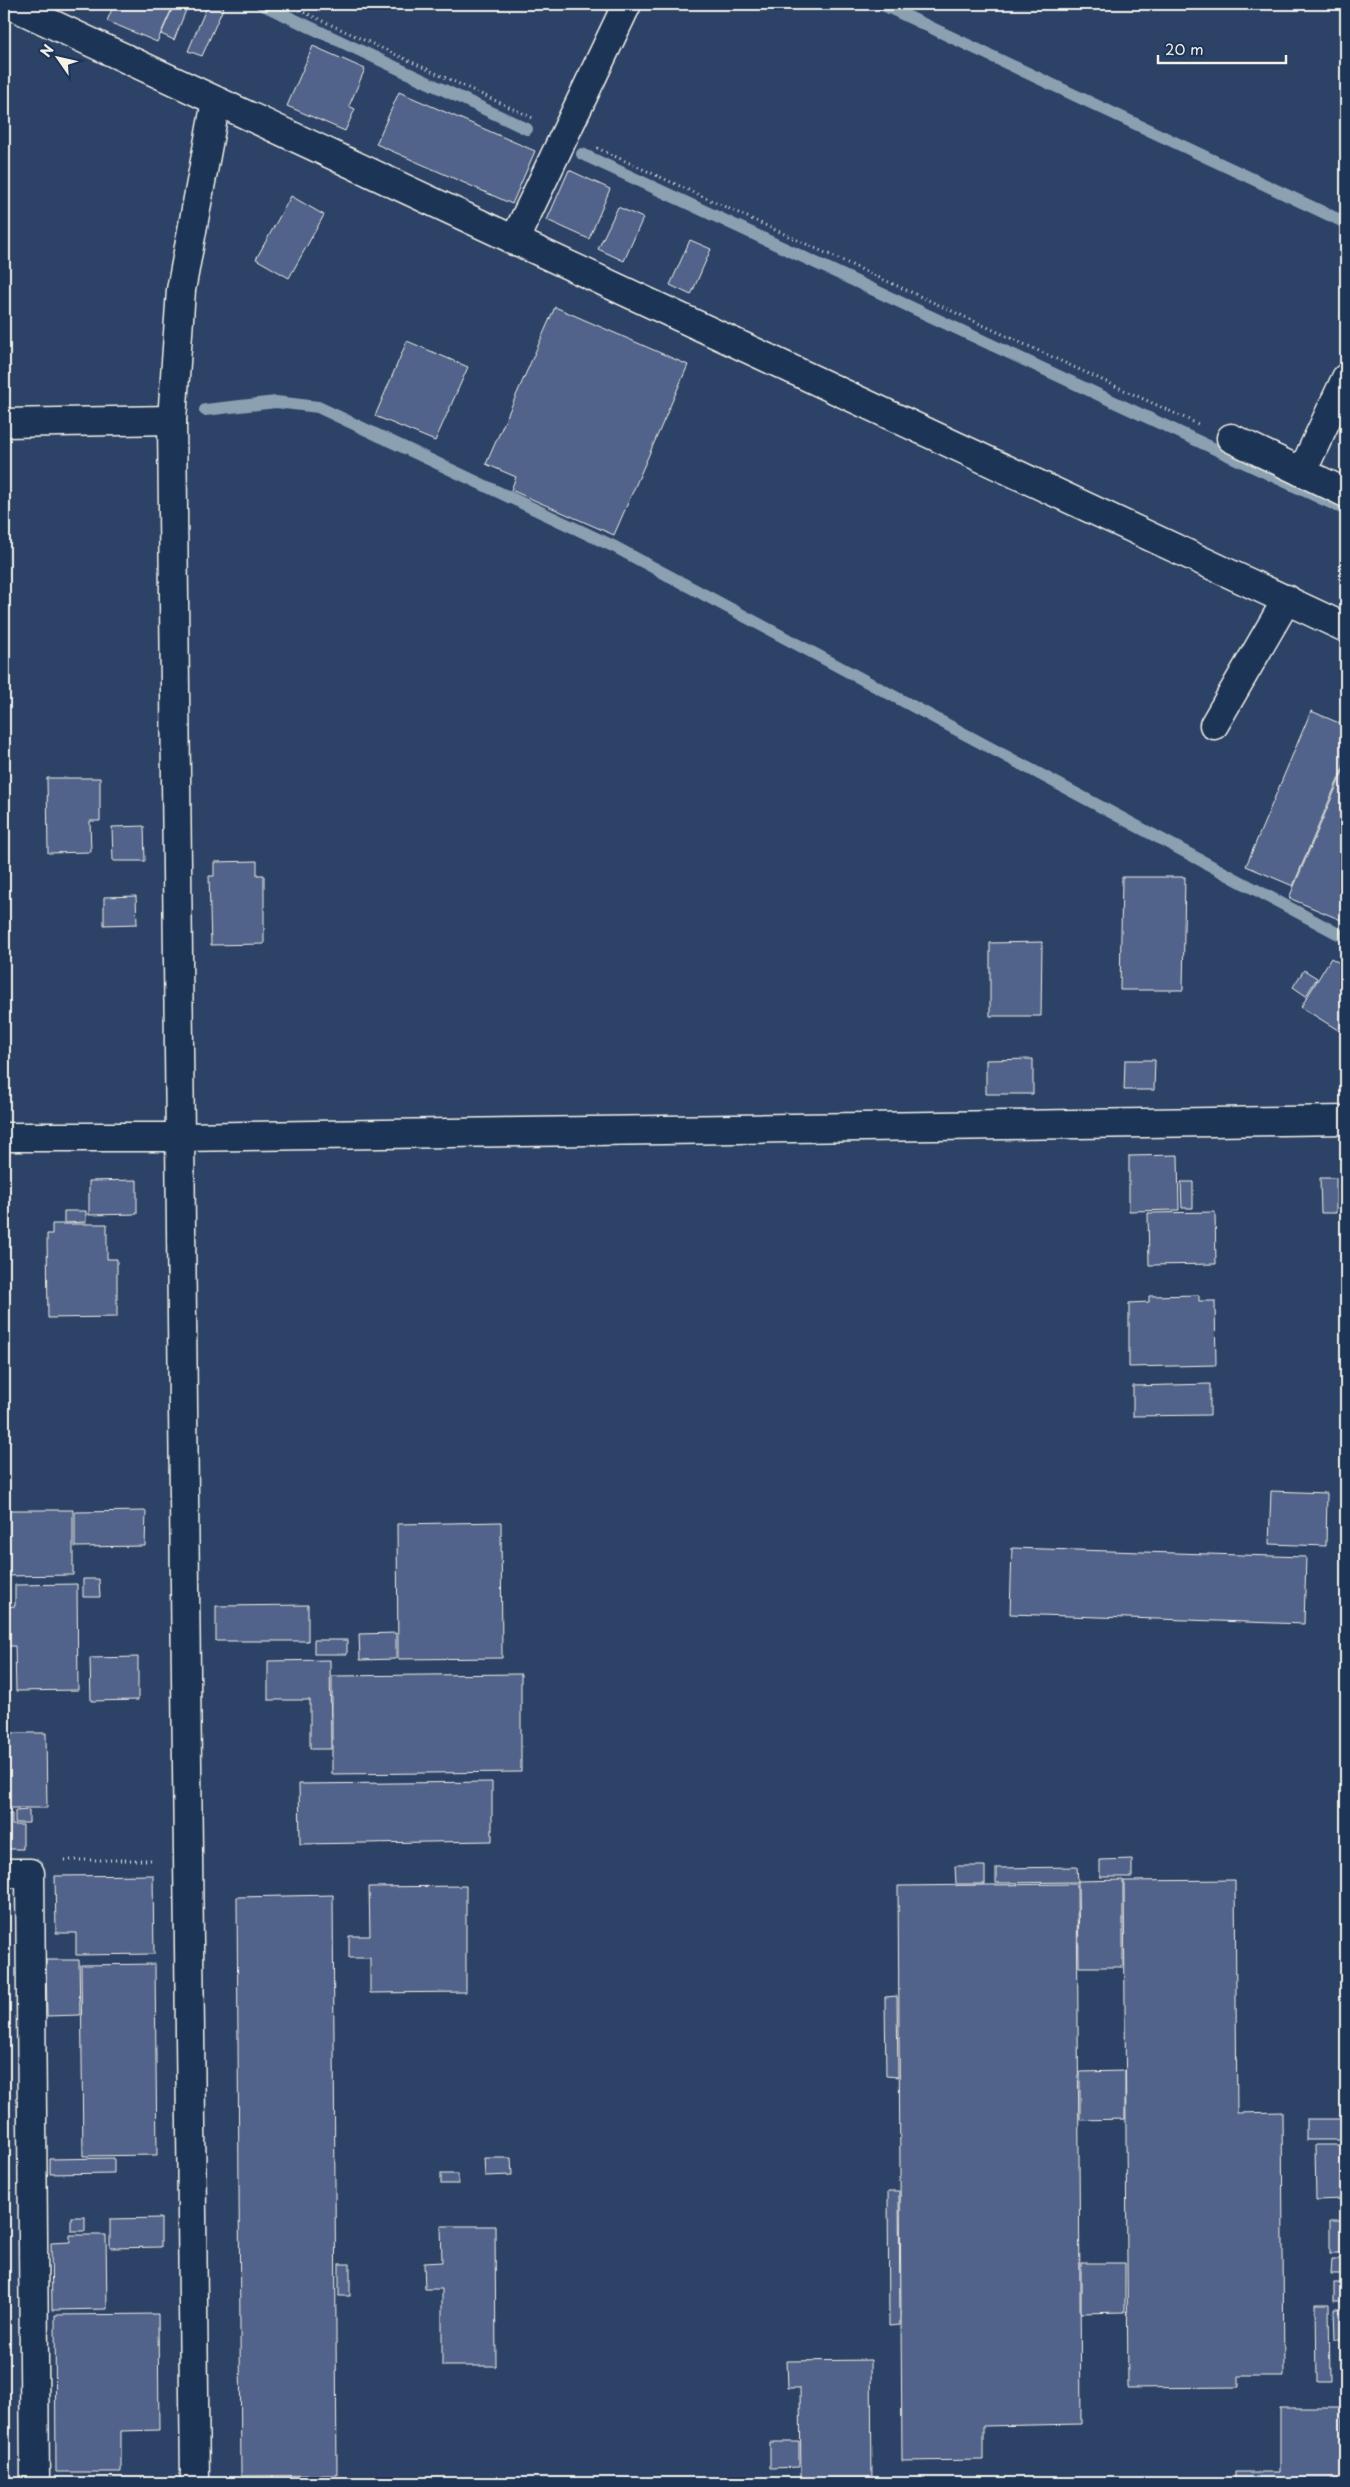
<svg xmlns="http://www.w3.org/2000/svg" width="1350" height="2487" font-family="'Playpen Sans',sans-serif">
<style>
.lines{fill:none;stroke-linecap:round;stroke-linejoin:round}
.stream{stroke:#8ba0b0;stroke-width:12}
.building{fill:#51648a;stroke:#f4f1e8}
.minor-casing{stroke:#f4f1e8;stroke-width:31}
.path{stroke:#f4f1e8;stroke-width:3;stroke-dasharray:1 4;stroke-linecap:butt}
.minor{stroke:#1d3557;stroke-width:28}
</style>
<rect width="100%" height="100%" fill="#2c4266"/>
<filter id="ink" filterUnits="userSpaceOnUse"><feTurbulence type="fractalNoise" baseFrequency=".02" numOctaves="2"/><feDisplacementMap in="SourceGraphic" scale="10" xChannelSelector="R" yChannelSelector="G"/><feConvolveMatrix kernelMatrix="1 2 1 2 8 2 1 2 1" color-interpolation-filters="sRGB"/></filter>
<g filter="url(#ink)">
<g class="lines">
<g class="stream">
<polyline points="261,4 527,129"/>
<polyline points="881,4 1346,223"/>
<polyline points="582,154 1346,510"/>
<polyline points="205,410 276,402 318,407 615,547 1346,938"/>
</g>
</g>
<g class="building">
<polygon points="114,4 174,4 157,42 107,21"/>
<polygon points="208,4 225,4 202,56 188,51"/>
<polygon points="174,5 186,10 174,40 161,34"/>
<polygon points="313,46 365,69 349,106 355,109 345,131 287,106"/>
<polygon points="399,92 535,151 512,204 376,144"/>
<polygon points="569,170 610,189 589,239 547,220"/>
<polygon points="291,196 324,215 289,278 256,259"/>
<polygon points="618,207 643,218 624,261 598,249"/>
<polygon points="690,240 711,249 691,295 670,285"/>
<polygon points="555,307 688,365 614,535 511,490 516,477 486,464"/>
<polygon points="407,341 468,367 435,441 375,416"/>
<polygon points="1311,711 1346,726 1346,761 1293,886 1246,866"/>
<polygon points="1346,764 1346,908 1341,920 1289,898"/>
<polygon points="47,778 100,778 100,821 90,821 91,852 48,853"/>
<polygon points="144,826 145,861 113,861 112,827"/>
<polygon points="257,861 257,875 264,875 264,944 211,945 209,876 214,876 214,862"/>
<polygon points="1122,877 1185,877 1183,990 1120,990"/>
<polygon points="136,896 137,924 104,925 104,897"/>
<polygon points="1042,942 1041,1016 990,1016 990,943"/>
<polygon points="1331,958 1346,967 1346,1035 1301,1007"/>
<polygon points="1304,970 1317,978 1306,996 1293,987"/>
<polygon points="1033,1059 1033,1094 986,1094 986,1060"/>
<polygon points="1125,1060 1155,1060 1154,1090 1124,1090"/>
<polygon points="1178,1155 1179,1210 1129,1211 1129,1156"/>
<polygon points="1320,1178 1336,1178 1336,1213 1321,1213"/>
<polygon points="137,1180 137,1214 89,1215 89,1181"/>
<polygon points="1181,1182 1193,1182 1193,1208 1182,1208"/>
<polygon points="64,1211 86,1211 86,1222 64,1223"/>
<polygon points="1215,1212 1216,1264 1149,1265 1148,1213"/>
<polygon points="52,1224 107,1224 107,1259 117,1259 117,1317 48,1318 47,1234 52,1234"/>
<polygon points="1199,1295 1199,1301 1215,1301 1216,1365 1129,1367 1129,1303 1149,1302 1149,1296"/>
<polygon points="1210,1384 1210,1415 1133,1416 1133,1386"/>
<polygon points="1271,1491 1327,1493 1326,1546 1269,1544"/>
<polygon points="4,1510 73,1510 73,1575 4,1576"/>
<polygon points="146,1511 145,1546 75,1547 75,1512"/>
<polygon points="501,1522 502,1658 398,1659 397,1524"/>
<polygon points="1012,1548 1306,1557 1304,1624 1010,1614"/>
<polygon points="83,1579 99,1579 100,1597 83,1597"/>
<polygon points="77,1584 78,1690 16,1691 15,1646 4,1646 4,1607 15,1606 15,1585"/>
<polygon points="308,1605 308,1641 216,1641 216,1606"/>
<polygon points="396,1633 396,1659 360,1660 359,1634"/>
<rect x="314" y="1640" width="33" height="14"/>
<polygon points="138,1657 138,1700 91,1701 90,1658"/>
<polygon points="330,1660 331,1749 310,1749 310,1700 268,1700 268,1661"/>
<polygon points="521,1674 521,1772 332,1774 332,1676"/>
<polygon points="4,1733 46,1733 47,1808 4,1808"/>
<polygon points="492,1782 492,1841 300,1844 299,1784"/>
<polygon points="29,1810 29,1823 15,1823 15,1811"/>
<polygon points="4,1814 12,1814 12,1825 23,1825 23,1849 4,1849"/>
<polygon points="1132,1859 1132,1877 1100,1877 1100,1860"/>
<polygon points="955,1866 985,1866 985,1884 956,1884"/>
<polygon points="1077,1867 1078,1882 996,1883 996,1868"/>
<polygon points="153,1875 154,1954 76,1955 76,1933 56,1933 55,1876"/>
<polygon points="1123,1880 1123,1967 1079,1967 1078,1881"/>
<polygon points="1235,1880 1237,2113 1282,2112 1284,2376 1239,2376 1239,2387 1128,2388 1124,1881"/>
<polygon points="1077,1884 1081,2424 983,2426 983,2460 902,2461 898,1886"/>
<polygon points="466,1886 466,1992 370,1993 370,1958 349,1958 349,1936 370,1936 369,1887"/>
<polygon points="333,1895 337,2475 241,2476 237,1897"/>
<polygon points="46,1960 79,1960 80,2015 47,2016"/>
<polygon points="155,1964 157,2155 83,2156 81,1965"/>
<polygon points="897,1996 898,2077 886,2076 885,1997"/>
<polygon points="1125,2071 1125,2119 1080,2120 1080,2072"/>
<polygon points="1306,2119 1343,2119 1344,2140 1306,2140"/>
<polygon points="1315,2145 1343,2145 1343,2199 1316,2200"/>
<polygon points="114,2158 114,2173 50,2174 50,2159"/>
<polygon points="484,2158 511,2158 512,2175 485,2176"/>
<rect x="441" y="2174" width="17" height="10"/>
<polygon points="888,2191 899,2191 900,2325 889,2326"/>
<rect x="71" y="2217" width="14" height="14"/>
<polygon points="161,2218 161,2247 110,2248 110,2219"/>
<rect x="1330" y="2221" width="14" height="32"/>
<polygon points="441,2226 495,2226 496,2366 442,2366 442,2289 425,2289 424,2263 442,2262"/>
<polygon points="70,2235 106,2235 107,2309 52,2310 51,2243 70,2242"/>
<polygon points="1332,2259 1343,2259 1343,2274 1331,2274"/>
<polygon points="1081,2263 1125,2263 1125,2312 1081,2313"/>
<rect x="339" y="2264" width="11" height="32"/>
<rect x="1334" y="2283" width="11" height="18"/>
<polygon points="1316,2304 1329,2304 1330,2382 1317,2382"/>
<polygon points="1334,2309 1346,2309 1346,2340 1335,2340"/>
<polygon points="158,2314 159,2430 121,2431 121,2472 56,2472 55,2315"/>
<polygon points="871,2360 872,2483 801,2483 800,2388 788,2388 787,2361"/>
<polygon points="1280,2408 1343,2408 1344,2483 1235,2483 1235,2472 1280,2472"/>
<polygon points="770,2442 799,2442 799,2467 770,2468"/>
<rect x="66" y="2480" width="63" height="3"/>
</g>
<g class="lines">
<defs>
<g id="minor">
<polyline points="9,4 1346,628"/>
<polyline points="514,241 627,4"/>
<polyline points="4,423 172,420"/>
<polyline points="1231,438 1346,493"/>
<polyline points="1302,472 1346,378"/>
<polyline points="1214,725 1287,599"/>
<polyline points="4,1137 179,1137 1346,1120"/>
<polyline points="4,1873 30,1873 35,2483"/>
<polyline points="195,2483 172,420 181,290 216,101"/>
</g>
</defs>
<use href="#minor" class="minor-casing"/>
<g class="path">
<polyline points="286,4 533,118"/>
<polyline points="597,148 1198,424"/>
<polyline points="65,1860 151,1860"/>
</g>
<use href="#minor" class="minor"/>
</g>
</g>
<rect width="1350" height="2487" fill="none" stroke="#1d3557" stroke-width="20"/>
<rect x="10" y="10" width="1330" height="2467" fill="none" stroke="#f4f1e8" stroke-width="2" filter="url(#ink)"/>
<g transform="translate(58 58) rotate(304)" stroke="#1d3557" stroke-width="4" paint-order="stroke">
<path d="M0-4L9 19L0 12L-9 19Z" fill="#f4f1e8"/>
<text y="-8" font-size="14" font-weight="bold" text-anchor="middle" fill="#f4f1e8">N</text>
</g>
<path d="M1158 55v8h128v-8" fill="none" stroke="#f4f1e8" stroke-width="2.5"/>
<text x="1165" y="55" font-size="15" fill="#f4f1e8" stroke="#1d3557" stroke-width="4" paint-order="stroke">20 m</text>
</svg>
